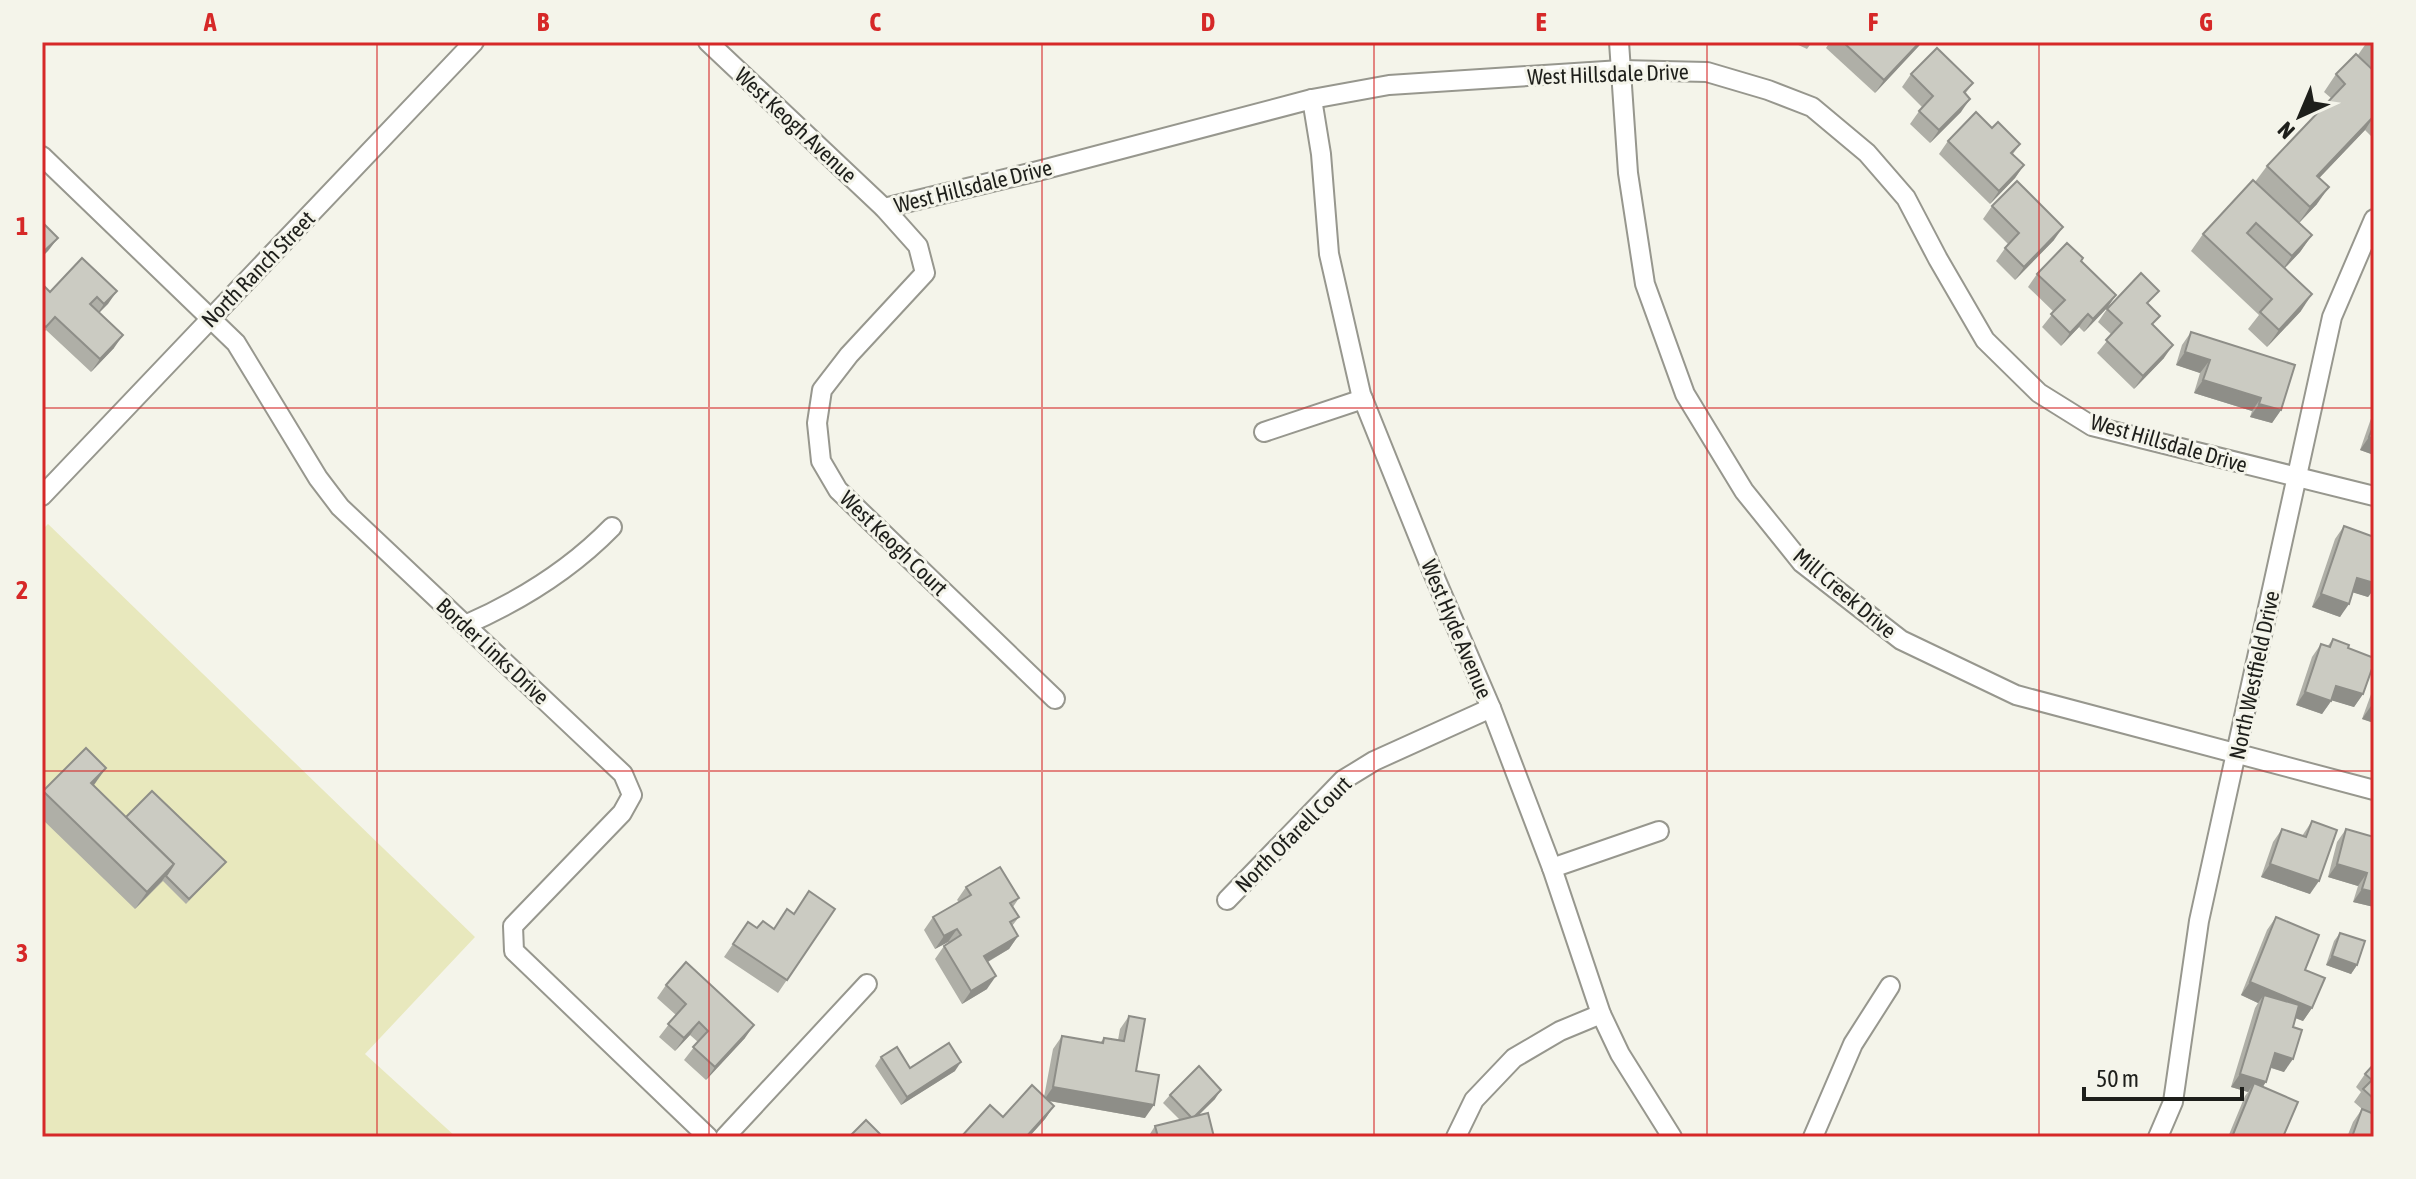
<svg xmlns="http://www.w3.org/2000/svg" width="2416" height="1179" font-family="'Asap Condensed',sans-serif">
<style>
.green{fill:#e8e8bd}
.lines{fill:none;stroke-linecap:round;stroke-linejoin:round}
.minor-casing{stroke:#97978e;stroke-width:22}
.minor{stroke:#fff;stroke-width:18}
.wall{fill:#afafa7}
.shaded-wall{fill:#8e8e88}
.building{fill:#cbcbc2;stroke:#8e8e88;stroke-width:2}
.grid{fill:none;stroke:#d62828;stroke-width:2;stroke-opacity:0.55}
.labels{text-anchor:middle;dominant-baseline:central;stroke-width:6;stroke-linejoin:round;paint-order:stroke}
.street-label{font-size:22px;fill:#1e1f1b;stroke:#f4f4ea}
.neatline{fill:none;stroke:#d62828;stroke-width:3}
.grid-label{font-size:26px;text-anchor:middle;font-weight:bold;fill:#d62828}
</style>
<rect width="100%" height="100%" fill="#f4f4ea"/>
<polygon class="green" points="48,524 475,937 365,1054 456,1137 42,1137 42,530"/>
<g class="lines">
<defs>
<g id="minor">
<polyline points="708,42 884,208 918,246 925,273 849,355 822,390 817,423 821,461 838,490 1055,699"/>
<polyline points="1619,42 1628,173 1645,284 1685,394 1744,491 1802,563 1901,640 2016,695 2374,790"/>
<polyline points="1312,99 1321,154 1329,254 1361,394 1433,573 1491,708 1552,868 1601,1014 1620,1054 1672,1137"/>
<polyline points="42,156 236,343 318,478 340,507 623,774 632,795 622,813 513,926 514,951 708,1137"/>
<polyline points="884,208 1038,171 1312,99 1389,85 1621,70 1707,72 1768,90 1812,107 1867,153 1906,198 1938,259 1985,340 2039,393 2092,426 2374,496"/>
<polyline points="1264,432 1363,399"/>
<polyline points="42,496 474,42"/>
<path d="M 465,625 C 520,601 570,570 612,527"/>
<polyline points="1552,868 1659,831"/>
<polyline points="1227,900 1343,780 1374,761 1491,708"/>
<polyline points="725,1137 867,984"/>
<polyline points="1456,1137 1474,1100 1514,1058 1560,1031 1601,1014"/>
<polyline points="1813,1137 1853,1044 1890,986"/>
<polyline points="2158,1137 2173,1102 2199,921 2332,317 2374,219"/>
</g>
</defs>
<use href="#minor" class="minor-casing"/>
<use href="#minor" class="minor"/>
</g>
<g class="wall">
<polygon points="1792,42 1812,42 1807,49"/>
<polygon points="1830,42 1922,42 1875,93 1826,48"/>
<polygon points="2367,42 2374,42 2374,70 2358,55"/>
<polygon points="2374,71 2374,139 2365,130 2319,178 2317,204 2299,223 2312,235 2300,252 2285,268 2301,311 2267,347 2248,329 2259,315 2191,251 2203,234 2255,182 2267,166 2331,98 2324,92 2336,74"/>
<polygon points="1911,74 1973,83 1965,94 1961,112 1930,143 1910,124 1922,107 1902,87"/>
<polygon points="1992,128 2020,144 2013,154 2024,165 2015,178 1990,204 1939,154 1948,141"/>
<polygon points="1992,206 2054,240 2015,280 1996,261 2008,244 1983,219"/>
<polygon points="2081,261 2116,295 2107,308 2084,332 2079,327 2061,346 2042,327 2054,312 2028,287 2037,274"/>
<polygon points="42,288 50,292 117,291 99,313 114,348 91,372 46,330 42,334"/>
<polygon points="2149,305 2153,326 2164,358 2134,389 2097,353 2112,335 2098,322 2107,309"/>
<polygon points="2191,332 2281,410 2272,423 2250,417 2252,411 2194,393 2200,373 2176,365 2182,345"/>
<polygon points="2374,410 2374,455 2360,450"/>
<polygon points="2344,526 2374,583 2374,589 2368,597 2353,592 2340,617 2312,607 2335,539"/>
<polygon points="2333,639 2348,648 2363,694 2354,707 2332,700 2322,714 2296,705 2312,657 2321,644 2327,647"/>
<polygon points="2374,686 2374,723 2362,719"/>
<polygon points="86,748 94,785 126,817 222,866 186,904 163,881 135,909 42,819 42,793"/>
<polygon points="2312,821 2310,894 2261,877 2273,842 2282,829 2302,836"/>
<polygon points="2346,829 2374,837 2374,907 2353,902 2358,886 2328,877 2337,842"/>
<polygon points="966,887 1019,898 1013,907 1019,917 1012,926 1018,936 1009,949 988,962 987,989 962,1004 935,959 944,946 949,943 948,942 935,949 924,930 933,917 959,902 957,900"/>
<polygon points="835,909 778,993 724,957 748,922 757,928 773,929 793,914"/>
<polygon points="2276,917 2305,970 2312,1008 2303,1021 2295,1018 2284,1072 2271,1068 2263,1087 2283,1137 2228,1137 2245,1096 2248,1092 2231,1087 2255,1008 2258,1003 2241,995 2267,930"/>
<polygon points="2340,933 2357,965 2351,974 2326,965 2334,941"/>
<polygon points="666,985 745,1038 706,1080 684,1060 698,1042 690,1035 675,1051 659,1037 676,1015 657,998"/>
<polygon points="1129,1016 1136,1071 1145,1118 1049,1101 1054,1106 1045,1119 1029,1137 961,1137 1044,1097 1053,1049 1062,1036 1100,1043 1104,1038 1118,1040 1120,1029"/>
<polygon points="881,1057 910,1068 955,1071 901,1105 875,1066"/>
<polygon points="2374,1064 2374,1137 2347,1137 2353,1122 2362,1109 2354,1102 2361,1092 2356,1087 2365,1074"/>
<polygon points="1170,1095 1215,1099 1198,1116 1214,1137 1148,1137 1155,1126 1180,1120 1163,1103"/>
</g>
<g class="shaded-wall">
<polygon points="1920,42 1922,42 1919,46 1875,93 1884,80"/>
<polygon points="1970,99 1961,112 1930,143 1939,130"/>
<polygon points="2374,116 2365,130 2305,193 2317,176"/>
<polygon points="2024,165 2015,178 1990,204 1999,191"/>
<polygon points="2329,187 2317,204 2298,224 2310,207"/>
<polygon points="2063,227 2054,240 2015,280 2024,267"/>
<polygon points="2312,235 2300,252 2280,273 2292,256"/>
<polygon points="58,238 48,251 42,257 42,253"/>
<polygon points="117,291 108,304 95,317 104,304"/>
<polygon points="2312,294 2301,311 2267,347 2279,330"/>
<polygon points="2116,295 2107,308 2084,332 2093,319"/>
<polygon points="2088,314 2079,327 2061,346 2070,333"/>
<polygon points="123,335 114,348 91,372 100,359"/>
<polygon points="2173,345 2164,358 2134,389 2143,376"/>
<polygon points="2185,352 2210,360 2200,373 2176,365"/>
<polygon points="2203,380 2261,398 2252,411 2194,393"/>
<polygon points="2259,404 2281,410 2272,423 2250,417"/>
<polygon points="2369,437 2374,439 2374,455 2360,450"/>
<polygon points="2357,578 2374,583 2374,589 2368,597 2348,591"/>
<polygon points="2321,594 2349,604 2340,617 2312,607"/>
<polygon points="2336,686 2363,694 2354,707 2327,699"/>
<polygon points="2305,692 2331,701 2322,714 2296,705"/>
<polygon points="2371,706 2374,707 2374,723 2362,719"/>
<polygon points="106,768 94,785 79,800 91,783"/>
<polygon points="174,864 162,881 135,909 147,892"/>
<polygon points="2270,864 2319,881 2310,894 2261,877"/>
<polygon points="2337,864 2367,873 2358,886 2328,877"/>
<polygon points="2362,889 2374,892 2374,907 2353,902"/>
<polygon points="957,929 948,942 935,949 944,936"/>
<polygon points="1018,936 1009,949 975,969 984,956"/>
<polygon points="2332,956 2357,965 2351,974 2326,965"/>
<polygon points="996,976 987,989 962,1004 971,991"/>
<polygon points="2250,982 2312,1008 2303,1021 2261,1004 2264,995 2258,1003 2241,995"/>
<polygon points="699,1022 690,1035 675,1051 684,1038"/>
<polygon points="754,1025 745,1038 706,1080 715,1067"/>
<polygon points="2275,1053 2293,1059 2284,1072 2266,1066"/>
<polygon points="961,1062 955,1071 901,1105 907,1097"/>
<polygon points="2240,1074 2266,1082 2257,1095 2254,1083 2248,1092 2231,1087"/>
<polygon points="1053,1087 1154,1105 1145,1118 1044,1100"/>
<polygon points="1221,1090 1215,1099 1186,1127 1192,1118"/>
<polygon points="1054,1106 1045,1119 1029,1137 1026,1137"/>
</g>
<g class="building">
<polygon points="1843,42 1920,42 1884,80"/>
<polygon points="1937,48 1973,83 1964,92 1970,99 1939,130 1919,111 1933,96 1911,74"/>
<polygon points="2356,54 2374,71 2374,116 2317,176 2329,187 2310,207 2267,166 2345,84 2336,74"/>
<polygon points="1976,112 1992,128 1998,122 2020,144 2011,153 2024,165 1999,191 1948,141"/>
<polygon points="2253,180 2312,235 2292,256 2256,223 2247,233 2312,294 2279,330 2260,312 2272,299 2203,234"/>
<polygon points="2017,181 2063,227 2024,267 2005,248 2019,233 1992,206"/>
<polygon points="42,222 58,238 42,253"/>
<polygon points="2067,243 2083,258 2081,261 2116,295 2093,319 2088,314 2070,333 2051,314 2065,300 2037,274"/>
<polygon points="82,258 117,291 104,304 97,297 90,304 123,335 100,359 55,317 46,327 42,324 42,288 44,286 50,292"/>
<polygon points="2141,273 2159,291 2147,303 2160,316 2152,324 2173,345 2143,376 2106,340 2122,323 2107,309"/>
<polygon points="2191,332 2295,365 2281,410 2259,404 2261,398 2203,380 2210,360 2185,352"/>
<polygon points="2374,424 2374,439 2369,437"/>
<polygon points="2344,526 2374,537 2374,583 2357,578 2349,604 2321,594"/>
<polygon points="2333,639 2349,645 2348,648 2374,658 2374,663 2363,694 2336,686 2331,701 2305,692 2321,644 2330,647"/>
<polygon points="86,748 106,768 91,783 174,864 147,892 43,791"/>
<polygon points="152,791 226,862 189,899 166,876 174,864 126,817"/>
<polygon points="2312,821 2337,830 2319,881 2270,864 2282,829 2306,837"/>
<polygon points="2346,829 2374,837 2374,892 2362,889 2367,873 2337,864"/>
<polygon points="1000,867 1019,898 1010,903 1019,917 1010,922 1018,936 984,956 996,976 971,991 944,946 961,935 957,929 944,936 933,917 971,895 966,887"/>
<polygon points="809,891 835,909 787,980 733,944 748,922 757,928 763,921 774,929 787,909 794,914"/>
<polygon points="2276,917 2319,935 2305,970 2325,978 2312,1008 2250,982"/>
<polygon points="2340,933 2365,941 2357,965 2332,956"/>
<polygon points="686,962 754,1025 715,1067 693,1047 708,1031 699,1022 684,1038 668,1024 686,1004 666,985"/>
<polygon points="2264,995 2299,1005 2293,1027 2302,1030 2293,1059 2275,1053 2266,1082 2240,1074"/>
<polygon points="1129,1016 1145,1019 1136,1071 1159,1075 1154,1105 1053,1087 1062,1036 1103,1043 1104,1038 1124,1041"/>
<polygon points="949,1043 961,1062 907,1097 881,1057 897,1047 910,1068"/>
<polygon points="2374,1064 2374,1099 2363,1089 2372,1080 2365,1074"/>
<polygon points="1199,1066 1221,1090 1194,1117 1191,1117 1170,1095"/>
<polygon points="2254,1083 2298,1102 2283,1137 2232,1137"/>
<polygon points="1032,1085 1054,1106 1026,1137 961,1137 990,1105 1003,1117"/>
<polygon points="2362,1109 2374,1114 2373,1121 2374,1121 2374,1137 2352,1137"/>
<polygon points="1208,1113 1214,1137 1158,1137 1155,1126"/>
<polygon points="866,1120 883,1137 849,1137"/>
</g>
<path class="grid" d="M 377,42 L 377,1137M 709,42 L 709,1137M 1042,42 L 1042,1137M 1374,42 L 1374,1137M 1707,42 L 1707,1137M 2039,42 L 2039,1137M 42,408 L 2374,408M 42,771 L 2374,771"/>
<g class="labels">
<g class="street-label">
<text transform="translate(1608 74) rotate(-2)">West Hillsdale Drive</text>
<text transform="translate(796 125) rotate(43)">West Keogh Avenue</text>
<text transform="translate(973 186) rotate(-14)">West Hillsdale Drive</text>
<text transform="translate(258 269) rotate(-46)">North Ranch Street</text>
<text transform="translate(2169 443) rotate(16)">West Hillsdale Drive</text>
<text transform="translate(894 543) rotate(44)">West Keogh Court</text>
<text transform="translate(1845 593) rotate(40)">Mill Creek Drive</text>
<text transform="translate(1457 629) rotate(67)">West Hyde Avenue</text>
<text transform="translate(493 651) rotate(43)">Border Links Drive</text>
<text transform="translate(2254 675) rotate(-78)">North Westfield Drive</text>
<text transform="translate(1293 834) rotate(-45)">North Ofarell Court</text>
</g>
</g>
<rect width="2416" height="1179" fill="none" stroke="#f4f4ea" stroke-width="88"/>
<g transform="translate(2300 116) rotate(224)" stroke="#f4f4ea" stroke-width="6" paint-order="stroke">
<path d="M0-6L14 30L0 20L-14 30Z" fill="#1e1f1b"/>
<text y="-12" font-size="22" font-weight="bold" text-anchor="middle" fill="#1e1f1b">N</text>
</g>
<path d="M2084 1087v12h158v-12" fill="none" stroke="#1e1f1b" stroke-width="4"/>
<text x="2096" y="1087" font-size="24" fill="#1e1f1b" stroke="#f4f4ea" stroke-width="6" paint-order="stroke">50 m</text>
<rect x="44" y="44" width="2328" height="1091" class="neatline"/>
<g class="grid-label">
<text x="210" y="31">A</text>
<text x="543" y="31">B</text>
<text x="875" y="31">C</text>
<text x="1208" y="31">D</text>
<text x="1541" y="31">E</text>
<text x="1873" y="31">F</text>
<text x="2206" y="31">G</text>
<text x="22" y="235">1</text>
<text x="22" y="599">2</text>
<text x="22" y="962">3</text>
</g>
</svg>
